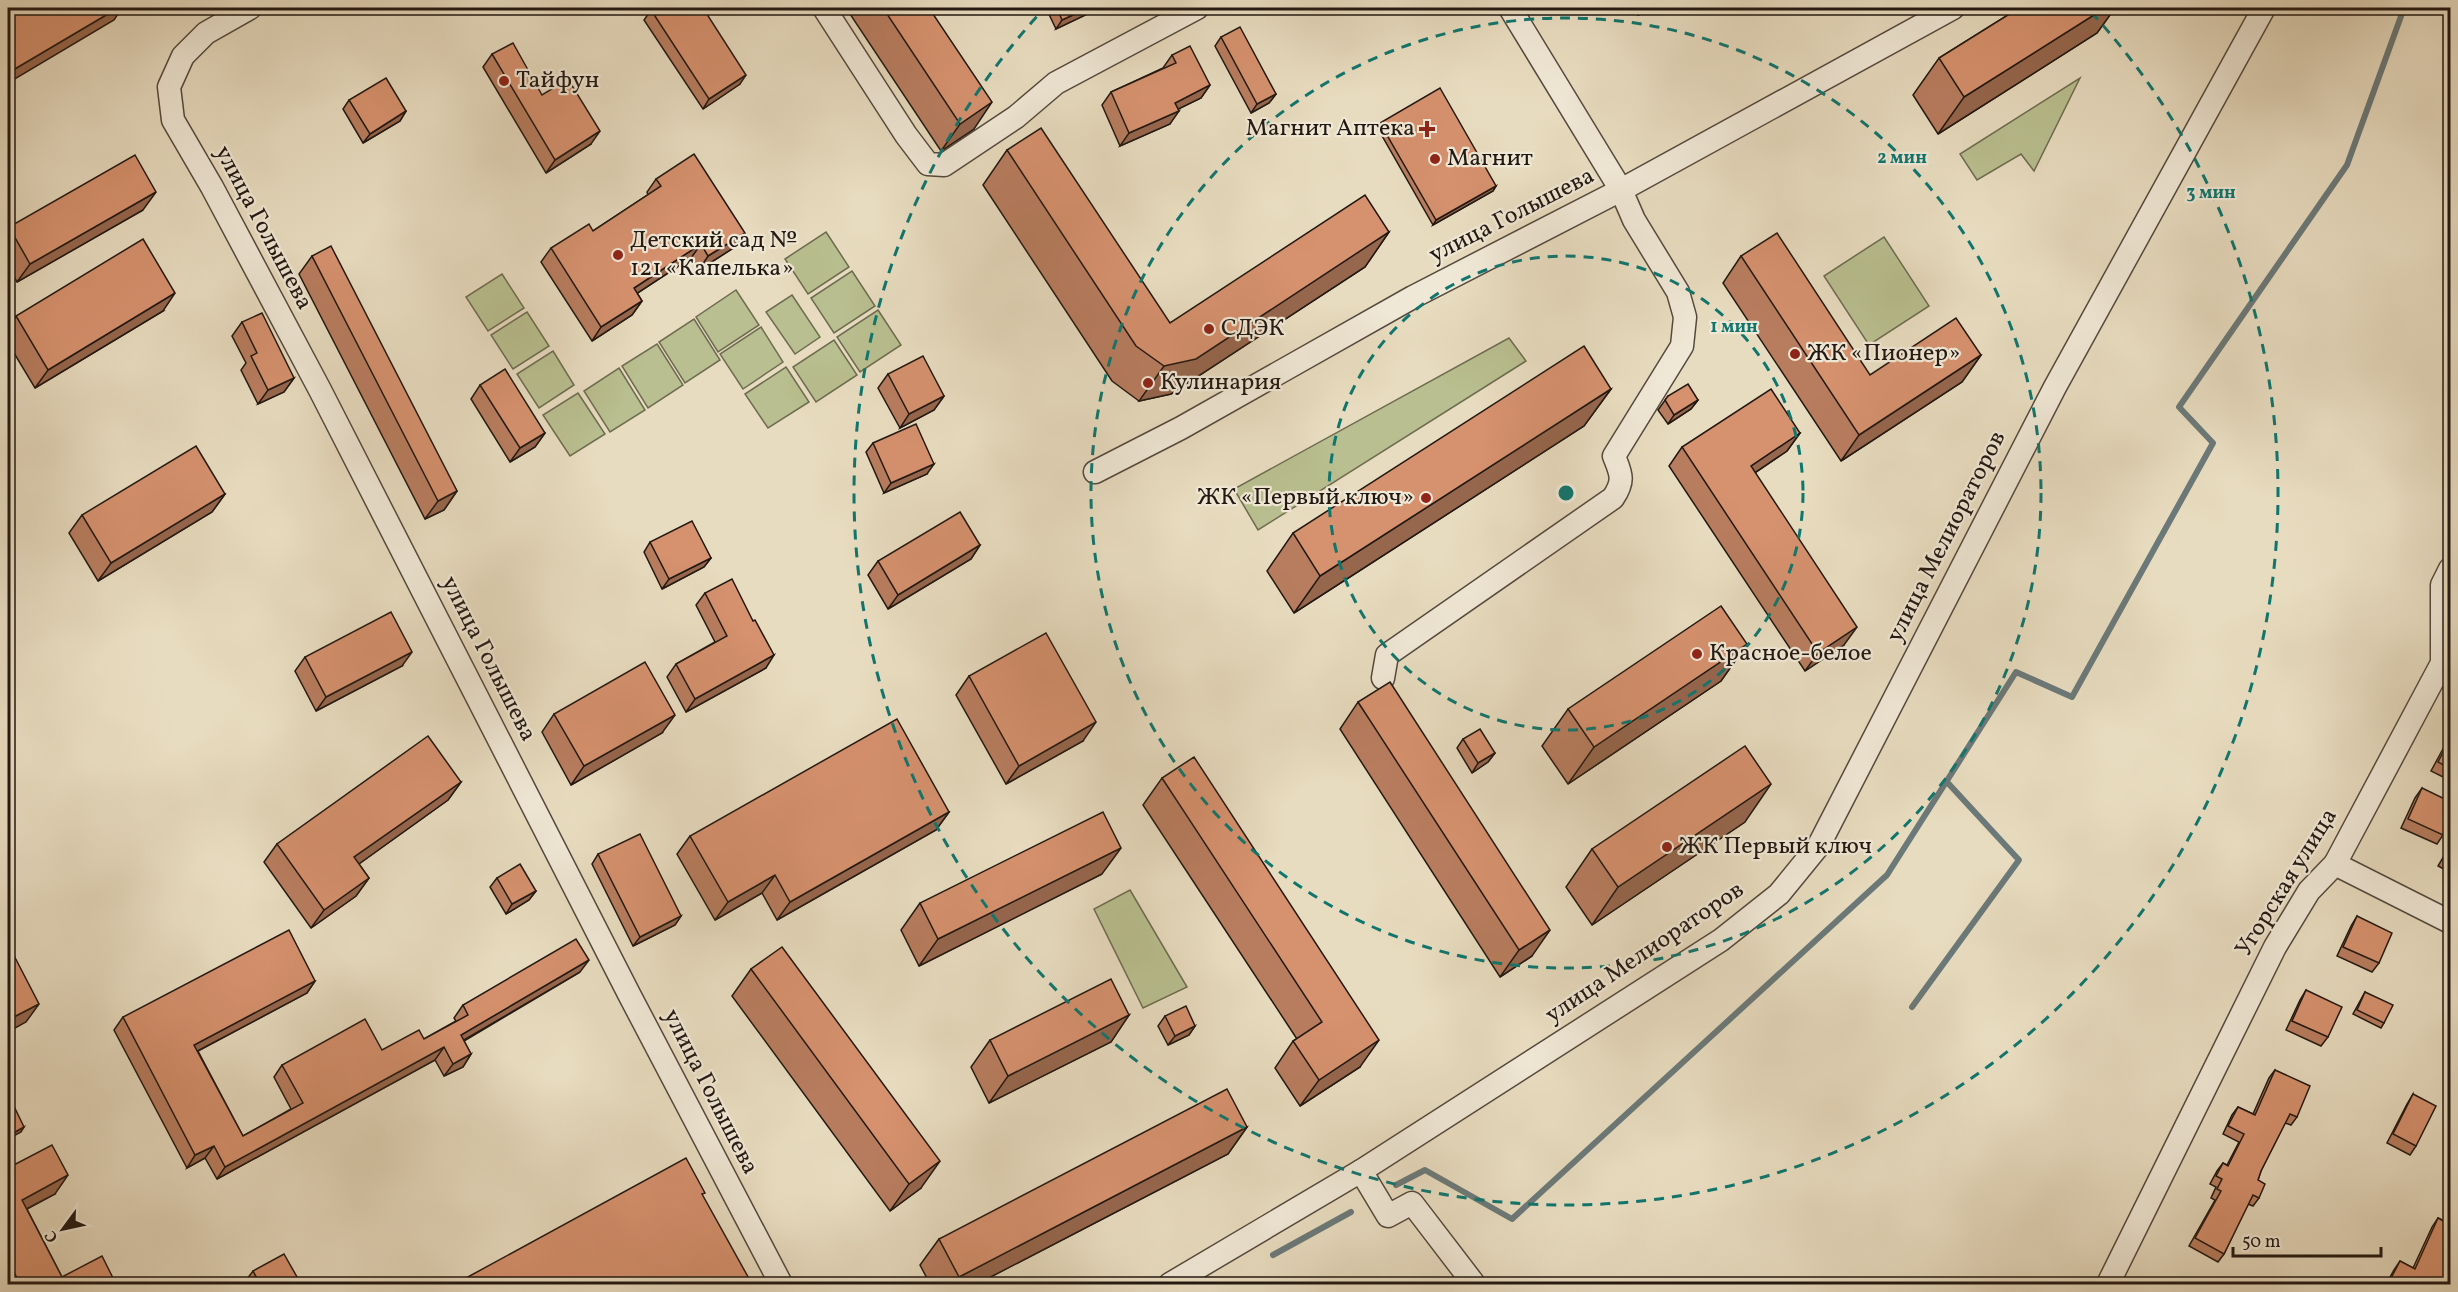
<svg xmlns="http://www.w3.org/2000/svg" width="2458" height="1292" font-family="Vollkorn,serif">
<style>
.green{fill:#b9bf90;stroke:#6e6c51;stroke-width:1.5}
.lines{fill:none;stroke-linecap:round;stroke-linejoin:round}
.stream{stroke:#6b7979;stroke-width:6}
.minor-casing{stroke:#54493e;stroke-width:25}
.minor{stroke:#f0e8d6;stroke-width:22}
.wall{fill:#b87d5f;stroke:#221812;stroke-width:1.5}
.shaded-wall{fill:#96664d;stroke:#221812;stroke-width:1.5}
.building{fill:#d6916e;stroke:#221812;stroke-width:1.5}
.ring{fill:none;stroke:#0f766e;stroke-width:3;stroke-dasharray:10 8}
.poi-dot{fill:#8f2418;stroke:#f0e8d6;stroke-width:2}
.labels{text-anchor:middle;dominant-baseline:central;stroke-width:4.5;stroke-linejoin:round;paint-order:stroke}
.poi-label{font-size:24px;fill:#221812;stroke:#f0e8d6;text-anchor:start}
.street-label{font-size:24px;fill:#221812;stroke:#f0e8d6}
.centre{fill:#0f766e;stroke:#f0e8d6;stroke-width:3}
.ring-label{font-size:18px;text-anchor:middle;font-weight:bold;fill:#0f766e;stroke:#f0e8d6;stroke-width:4.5;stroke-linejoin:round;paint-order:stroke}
</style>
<rect width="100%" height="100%" fill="#e8dcc0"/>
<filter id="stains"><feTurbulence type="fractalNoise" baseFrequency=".00333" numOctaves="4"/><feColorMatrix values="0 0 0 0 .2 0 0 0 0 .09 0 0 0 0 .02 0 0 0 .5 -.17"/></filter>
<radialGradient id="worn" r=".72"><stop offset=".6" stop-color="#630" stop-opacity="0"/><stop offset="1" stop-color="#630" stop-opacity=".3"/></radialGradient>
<g class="green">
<polygon points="2080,78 2034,171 2021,154 1977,180 1960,154"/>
<polygon points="826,232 849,267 808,294 785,259"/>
<polygon points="1884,237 1929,306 1869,345 1824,276"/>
<polygon points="852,271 875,306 834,333 811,298"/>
<polygon points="502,274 524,308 488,331 466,297"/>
<polygon points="736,290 759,325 718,352 696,317"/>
<polygon points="792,295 820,337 795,354 766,312"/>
<polygon points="878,310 901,345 860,372 837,337"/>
<polygon points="527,312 549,346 513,369 491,335"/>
<polygon points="694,319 720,360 685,383 659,342"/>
<polygon points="761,327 783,362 743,389 720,354"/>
<polygon points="1509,338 1526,361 1258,530 1234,489"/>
<polygon points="834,340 857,375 816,402 793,367"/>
<polygon points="657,344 683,385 648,408 622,366"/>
<polygon points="553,351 574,385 539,408 517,374"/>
<polygon points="786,367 809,402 768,428 745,394"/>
<polygon points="619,368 645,410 610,432 584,391"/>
<polygon points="578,393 605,434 570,456 543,415"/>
<polygon points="1130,890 1187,987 1143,1008 1094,909"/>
</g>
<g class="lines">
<g class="stream">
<polyline points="1912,1007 2019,860 1947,782"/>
<polyline points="1396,1185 1425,1170 1512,1219 1887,875 2016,672 2072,697 2213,443 2179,407 2347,165 2404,8"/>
<polyline points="1273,1255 1351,1212"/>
<polyline points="1226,1284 1230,1282"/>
</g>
<defs>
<g id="minor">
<polyline points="250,8 206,33 183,56 169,87 173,120 212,187 320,390 630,996 781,1284"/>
<polyline points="824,8 906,135 928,164 944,165 1016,117 1056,83 1197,8"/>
<polyline points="1095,472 1181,428 1413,297 1621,190 1953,8"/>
<path d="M 1383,678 L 1387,655 L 1613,498 C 1625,480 1621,474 1614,456 L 1682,346 L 1685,317 L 1678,292 L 1634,220 L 1621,190 L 1510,8"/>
<polyline points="2335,864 2450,922"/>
<polyline points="1361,1171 1388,1216 1412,1203 1474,1284"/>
<polyline points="1170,1284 1361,1171 1721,940 1779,894 1819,845 2055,387 2264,8"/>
<polyline points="2108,1284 2275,947 2309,891 2335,864 2442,663 2442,585 2450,569"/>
</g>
</defs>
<use href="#minor" class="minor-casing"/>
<use href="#minor" class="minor"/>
</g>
<g class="wall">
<polygon points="846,8 929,8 974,129 941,151"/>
<polygon points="1046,8 1098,8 1096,10 1056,29"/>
<polygon points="1634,8 1653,8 1638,15"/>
<polygon points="2019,8 2115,8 2097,33 1938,134 1913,95 1939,58"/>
<polygon points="651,10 740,84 703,109 644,20"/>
<polygon points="1221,37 1276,94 1269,103 1251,113 1215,46"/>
<polygon points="492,54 542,95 591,144 546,173 483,67"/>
<polygon points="1172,55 1210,85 1201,98 1178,109 1170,124 1120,146 1102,105 1111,92 1163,68"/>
<polygon points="349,100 406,111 400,121 363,143 343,109"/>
<polygon points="1380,123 1496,186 1493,191 1433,225 1377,127"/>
<polygon points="1007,150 1170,323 1389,232 1365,267 1171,394 1139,401 1112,381 983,185"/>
<polygon points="656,179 735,247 699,270 691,258 637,293 642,301 632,315 592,341 541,262 551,248 593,231 648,195 647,192"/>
<polygon points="143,210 17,282 8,265 8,229 9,227"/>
<polygon points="312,256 457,491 444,510 425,519 299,274"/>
<polygon points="1741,256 1870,375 1981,355 1962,382 1841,461 1723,283"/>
<polygon points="163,311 35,388 8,343 8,328 16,316"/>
<polygon points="242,322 294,378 284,392 258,404 241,370 246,363 232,336"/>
<polygon points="888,374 944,396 934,410 900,428 878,388"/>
<polygon points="480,385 545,433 535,447 510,462 471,399"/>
<polygon points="1611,389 1584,426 1294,613 1267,571 1293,533"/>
<polygon points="1668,396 1698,400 1691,409 1668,424 1658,410"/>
<polygon points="1800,433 1787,451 1755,473 1844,645 1805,671 1669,466 1682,447"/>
<polygon points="873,443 927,474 884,493 866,452"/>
<polygon points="225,494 212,512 98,581 69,533 82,515"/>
<polygon points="650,542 711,558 704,567 662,589 644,552"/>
<polygon points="980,545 971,559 888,609 868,575 878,561"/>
<polygon points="705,593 753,621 766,668 686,712 667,677 676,664 715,642 696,605"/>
<polygon points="1747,644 1721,681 1568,784 1542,746 1568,709"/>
<polygon points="305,657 402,666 316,711 295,671"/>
<polygon points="969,676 1083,741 1006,784 956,695"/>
<polygon points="1358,702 1532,956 1500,977 1340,729"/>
<polygon points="554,714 662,733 571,785 542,732"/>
<polygon points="2451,734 2451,781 2431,771"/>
<polygon points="1463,739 1495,753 1488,762 1472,773 1457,748"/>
<polygon points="1162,778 1360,1067 1300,1106 1275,1068 1293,1041 1297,1039 1143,805"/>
<polygon points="461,782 448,800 359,864 369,878 356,896 311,928 264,862 277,844"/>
<polygon points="2422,788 2443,835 2437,844 2401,828 2415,798"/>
<polygon points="949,812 936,830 777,920 762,893 715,920 677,854 690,836"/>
<polygon points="1745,822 1592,925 1566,887 1592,849"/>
<polygon points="2451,844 2451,873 2438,866"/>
<polygon points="598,854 681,916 675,925 633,946 592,864"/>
<polygon points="1102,874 919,966 901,930 920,903"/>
<polygon points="497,878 536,891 529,900 506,914 490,887"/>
<polygon points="2357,916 2379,963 2372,972 2337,956 2351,926"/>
<polygon points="751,969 921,1188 890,1211 732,996"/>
<polygon points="580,972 464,1041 471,1054 463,1067 444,1076 435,1060 217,1179 205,1158 187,1168 114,1030 123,1017 315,981 307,993 198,1051 243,1136 291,1109 274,1077 282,1065 382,1050 424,1039 456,1021 454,1018 463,1005"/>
<polygon points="2306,990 2328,1037 2321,1046 2286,1030 2300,1000"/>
<polygon points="2365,992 2384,1023 2381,1028 2353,1014"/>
<polygon points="1129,1015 1111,1042 989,1103 971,1067 990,1040"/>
<polygon points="1165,1016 1195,1026 1189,1035 1168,1045 1158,1026"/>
<polygon points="2275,1070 2297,1117 2291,1125 2285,1123 2261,1171 2258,1180 2259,1198 2253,1206 2248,1204 2224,1254 2218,1262 2189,1246 2215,1200 2211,1198 2216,1187 2210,1184 2217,1171 2223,1163 2227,1165 2239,1142 2223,1134 2232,1115 2238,1107 2253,1114 2269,1078"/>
<polygon points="2413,1094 2416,1146 2410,1155 2387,1143 2407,1104"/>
<polygon points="1247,1127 1228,1154 977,1284 930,1284 920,1265 939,1239"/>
<polygon points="8,1168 55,1194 27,1209 62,1277 116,1284 8,1284"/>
<polygon points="2438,1218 2448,1223 2451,1219 2451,1284 2386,1284 2394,1270 2400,1261 2413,1268 2432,1227"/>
<polygon points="253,1271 301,1284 243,1284"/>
</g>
<g class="shaded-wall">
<polygon points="118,8 122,8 114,20 8,83 8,73"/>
<polygon points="1088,8 1098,8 1096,10 1056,29 1062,20"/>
<polygon points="1644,8 1653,8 1638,15"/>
<polygon points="2105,8 2115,8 2097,33 1938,134 1964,97"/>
<polygon points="746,75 740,84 703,109 709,99"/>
<polygon points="1210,85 1201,98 1166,115 1175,103"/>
<polygon points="1276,94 1269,103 1251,113 1257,104"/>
<polygon points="992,102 974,129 941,151 960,124"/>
<polygon points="406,111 400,121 363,143 370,134"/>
<polygon points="1179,111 1170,124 1120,146 1129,133"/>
<polygon points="600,131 591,144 546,173 555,160"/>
<polygon points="1496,186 1493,191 1433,225 1436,220"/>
<polygon points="156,192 143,210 17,282 30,264"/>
<polygon points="1389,232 1365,267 1171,394 1139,401 1164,366"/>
<polygon points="745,233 735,247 699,270 708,256"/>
<polygon points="701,244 691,258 624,302 634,288"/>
<polygon points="175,293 163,311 35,388 48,370"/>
<polygon points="642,301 632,315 592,341 601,327"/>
<polygon points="1981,355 1962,382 1841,461 1859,435"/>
<polygon points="294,378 284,392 258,404 268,390"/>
<polygon points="1611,389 1584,426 1294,613 1320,576"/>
<polygon points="944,396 934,410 900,428 909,414"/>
<polygon points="1698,400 1691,409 1668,424 1674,415"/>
<polygon points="545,433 535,447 510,462 520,448"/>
<polygon points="1800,433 1787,451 1738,484 1751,466"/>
<polygon points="934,464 927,474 884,493 891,483"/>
<polygon points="457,491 444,510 425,519 438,501"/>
<polygon points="225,494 212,512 98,581 111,563"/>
<polygon points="980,545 971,559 888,609 898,595"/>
<polygon points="711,558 704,567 662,589 669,579"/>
<polygon points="1857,627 1844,645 1805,671 1818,653"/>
<polygon points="1747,644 1721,681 1568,784 1594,747"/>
<polygon points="412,652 402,666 316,711 326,697"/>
<polygon points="774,655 766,668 686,712 695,699"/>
<polygon points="675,715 662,733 571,785 584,766"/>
<polygon points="1096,722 1083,741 1006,784 1019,766"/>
<polygon points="1495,753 1488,762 1472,773 1478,763"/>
<polygon points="461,782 448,800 342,876 354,857"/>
<polygon points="1771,784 1745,822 1592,925 1618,887"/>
<polygon points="949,812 936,830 777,920 790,902"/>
<polygon points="1121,848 1102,874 919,966 938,939"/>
<polygon points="775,875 762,893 715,920 728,902"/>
<polygon points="369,878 356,896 311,928 324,910"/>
<polygon points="536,891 529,900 506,914 512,904"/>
<polygon points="681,916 675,925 633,946 640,937"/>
<polygon points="1550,930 1532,956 1500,977 1519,950"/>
<polygon points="589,960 580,972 452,1047 461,1035"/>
<polygon points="315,981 307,993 186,1057 194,1045"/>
<polygon points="39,1004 26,1022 8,1032 8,1020"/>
<polygon points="1129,1015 1111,1042 989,1103 1008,1076"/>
<polygon points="1195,1026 1189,1035 1168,1045 1175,1036"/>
<polygon points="1379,1040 1360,1067 1300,1106 1319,1080"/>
<polygon points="444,1047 435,1060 217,1179 225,1167"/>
<polygon points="471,1054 463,1067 444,1076 453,1064"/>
<polygon points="24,1127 21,1132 8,1139 8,1136"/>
<polygon points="1247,1127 1228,1154 977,1284 954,1284 959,1277"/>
<polygon points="214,1146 205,1158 187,1168 195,1155"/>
<polygon points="940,1161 921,1188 890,1211 909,1184"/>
<polygon points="68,1175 55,1194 9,1218 22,1200"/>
</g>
<g class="building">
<polygon points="8,8 118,8 8,73"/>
<polygon points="655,8 703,8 746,75 709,99 651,10"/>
<polygon points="883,8 929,8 992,102 960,124"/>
<polygon points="1057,8 1088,8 1062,20"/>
<polygon points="2019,8 2105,8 1964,97 1939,58"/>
<polygon points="1240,27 1276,94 1257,104 1221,37"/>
<polygon points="513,43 542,95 568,79 600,131 555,160 492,54"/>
<polygon points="1190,46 1210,85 1175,103 1179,111 1129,133 1111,92 1176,63 1172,55"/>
<polygon points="386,78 406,111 370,134 349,100"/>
<polygon points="1440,88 1496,186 1436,220 1380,123"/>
<polygon points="1041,128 1170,323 1365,195 1389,232 1196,359 1164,366 1136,346 1007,150"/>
<polygon points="694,154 745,233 708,256 701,244 634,288 642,301 601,327 551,248 589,224 593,231 661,186 656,179"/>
<polygon points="135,155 156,192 30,264 9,227"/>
<polygon points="1777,233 1870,375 1956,318 1981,355 1859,435 1741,256"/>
<polygon points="143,239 175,293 48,370 16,316"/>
<polygon points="331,246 457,491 438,501 312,256"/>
<polygon points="262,313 294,378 268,390 251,356 257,353 242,322"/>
<polygon points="1584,346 1611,389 1320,576 1293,533"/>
<polygon points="923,356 944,396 909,414 888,374"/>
<polygon points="505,369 545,433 520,448 480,385"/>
<polygon points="1688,384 1698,400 1674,415 1665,400 1668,396"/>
<polygon points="1771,389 1800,433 1751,466 1857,627 1818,653 1682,447"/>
<polygon points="916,424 934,464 891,483 873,443"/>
<polygon points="196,446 225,494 111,563 82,515"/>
<polygon points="960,512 980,545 898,595 878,561"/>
<polygon points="692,521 711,558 669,579 650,542"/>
<polygon points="732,579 753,621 755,620 774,655 695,699 676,664 727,636 705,593"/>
<polygon points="1721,606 1747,644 1594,747 1568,709"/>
<polygon points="391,612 412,652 326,697 305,657"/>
<polygon points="1046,633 1096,722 1019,766 969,676"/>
<polygon points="645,662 675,715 584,766 554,714"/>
<polygon points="1390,682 1550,930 1519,950 1358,702"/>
<polygon points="897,719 949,812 790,902 775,875 728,902 690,836"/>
<polygon points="1480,729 1495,753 1478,763 1463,739"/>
<polygon points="428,736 461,782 354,857 369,878 324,910 277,844"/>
<polygon points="2451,737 2451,769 2438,762"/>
<polygon points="1745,746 1771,784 1618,887 1592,849"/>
<polygon points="1194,757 1379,1040 1319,1080 1293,1041 1322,1022 1162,778"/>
<polygon points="2422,788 2451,802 2451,819 2443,835 2408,819"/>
<polygon points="1103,812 1121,848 938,939 920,903"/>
<polygon points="640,834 681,916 640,937 598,854"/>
<polygon points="2451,845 2451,862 2443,859"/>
<polygon points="520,864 536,891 512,904 497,878"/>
<polygon points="2357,916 2392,933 2379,963 2343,947"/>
<polygon points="289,930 315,981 194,1045 243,1136 303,1103 282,1065 365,1019 382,1050 419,1030 424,1039 468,1015 463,1005 576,939 589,960 461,1035 471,1054 453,1064 444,1047 225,1167 214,1146 195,1155 123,1017"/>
<polygon points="8,944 39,1004 8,1020"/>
<polygon points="782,947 940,1161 909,1184 751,969"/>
<polygon points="1111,979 1129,1015 1008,1076 990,1040"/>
<polygon points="2306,990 2342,1007 2328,1037 2292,1021"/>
<polygon points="2365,992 2393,1005 2384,1023 2357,1010"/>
<polygon points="1186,1006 1195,1026 1175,1036 1165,1016"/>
<polygon points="2275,1070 2310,1086 2297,1117 2290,1114 2261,1171 2258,1180 2265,1184 2259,1198 2253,1195 2224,1254 2195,1238 2221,1191 2217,1189 2222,1179 2216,1176 2223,1163 2228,1166 2244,1134 2228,1126 2238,1107 2255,1115"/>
<polygon points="1227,1089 1247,1127 959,1277 939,1239"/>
<polygon points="8,1094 24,1127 8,1136"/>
<polygon points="2413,1094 2436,1106 2416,1146 2393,1134"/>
<polygon points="52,1145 68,1175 22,1200 62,1277 102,1256 116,1284 20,1284 8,1260 8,1168"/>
<polygon points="686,1158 705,1193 702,1194 752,1284 455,1284"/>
<polygon points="2438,1218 2449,1224 2451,1222 2450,1284 2399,1284 2390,1280 2400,1261 2415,1269"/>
<polygon points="284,1254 301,1284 260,1284 253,1271"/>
</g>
<g class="ring">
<circle cx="1566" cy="493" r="237"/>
<circle cx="1566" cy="493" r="475"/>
<path d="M2091 12A712 712 0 1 1 1041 12"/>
</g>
<g class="poi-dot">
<circle cx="504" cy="81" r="6"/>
<path d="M1424 120h6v6h6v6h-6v6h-6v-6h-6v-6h6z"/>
<circle cx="1435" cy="159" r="6"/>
<circle cx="618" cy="255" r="6"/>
<circle cx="1209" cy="329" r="6"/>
<circle cx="1795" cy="354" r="6"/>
<circle cx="1148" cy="383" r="6"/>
<circle cx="1426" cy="498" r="6"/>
<circle cx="1697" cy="654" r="6"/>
<circle cx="1667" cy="847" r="6"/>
</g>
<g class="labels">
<g class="poi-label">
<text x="516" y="81">Тайфун</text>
<text x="1415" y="129" text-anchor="end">Магнит Аптека</text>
<text x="1447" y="159">Магнит</text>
<text x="630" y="241">Детский сад №<tspan x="630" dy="28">121 «Капелька»</tspan></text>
<text x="1221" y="329">СДЭК</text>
<text x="1807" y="354">ЖК «Пионер»</text>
<text x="1160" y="383">Кулинария</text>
<text x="1414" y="498" text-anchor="end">ЖК «Первый ключ»</text>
<text x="1709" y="654">Красное-белое</text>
<text x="1679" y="847">ЖК Первый ключ</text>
</g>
<g class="street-label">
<text transform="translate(1512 216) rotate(-27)">улица Голышева</text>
<text transform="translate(263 228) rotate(62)">улица Голышева</text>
<text transform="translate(1947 537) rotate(-63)">улица Мелиораторов</text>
<text transform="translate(488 659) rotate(63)">улица Голышева</text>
<text transform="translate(2287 883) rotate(-58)">Угорская улица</text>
<text transform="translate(1645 953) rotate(-34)">улица Мелиораторов</text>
<text transform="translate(710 1092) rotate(63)">улица Голышева</text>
</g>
</g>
<circle cx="1566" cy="493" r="9" class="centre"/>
<g class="ring-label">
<text x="1902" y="163">2 мин</text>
<text x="2211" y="198">3 мин</text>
<text x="1734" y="332">1 мин</text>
</g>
<rect width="2458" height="1292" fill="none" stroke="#e8dcc0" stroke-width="30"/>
<rect x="9" y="9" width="2440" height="1274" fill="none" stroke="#221812" stroke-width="3"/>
<rect x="15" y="15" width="2428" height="1262" fill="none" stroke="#221812" stroke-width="1.5"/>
<g transform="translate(63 1229) rotate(237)" stroke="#f0e8d6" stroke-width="4.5" paint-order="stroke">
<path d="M0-4.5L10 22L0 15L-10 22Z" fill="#221812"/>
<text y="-9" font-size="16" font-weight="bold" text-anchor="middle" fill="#221812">С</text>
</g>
<path d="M2233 1247v9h148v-9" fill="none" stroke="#221812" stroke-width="3"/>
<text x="2242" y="1247" font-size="18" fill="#221812" stroke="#f0e8d6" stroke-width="4.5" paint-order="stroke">50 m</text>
<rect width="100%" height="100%" filter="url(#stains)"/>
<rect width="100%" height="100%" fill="url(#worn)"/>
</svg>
